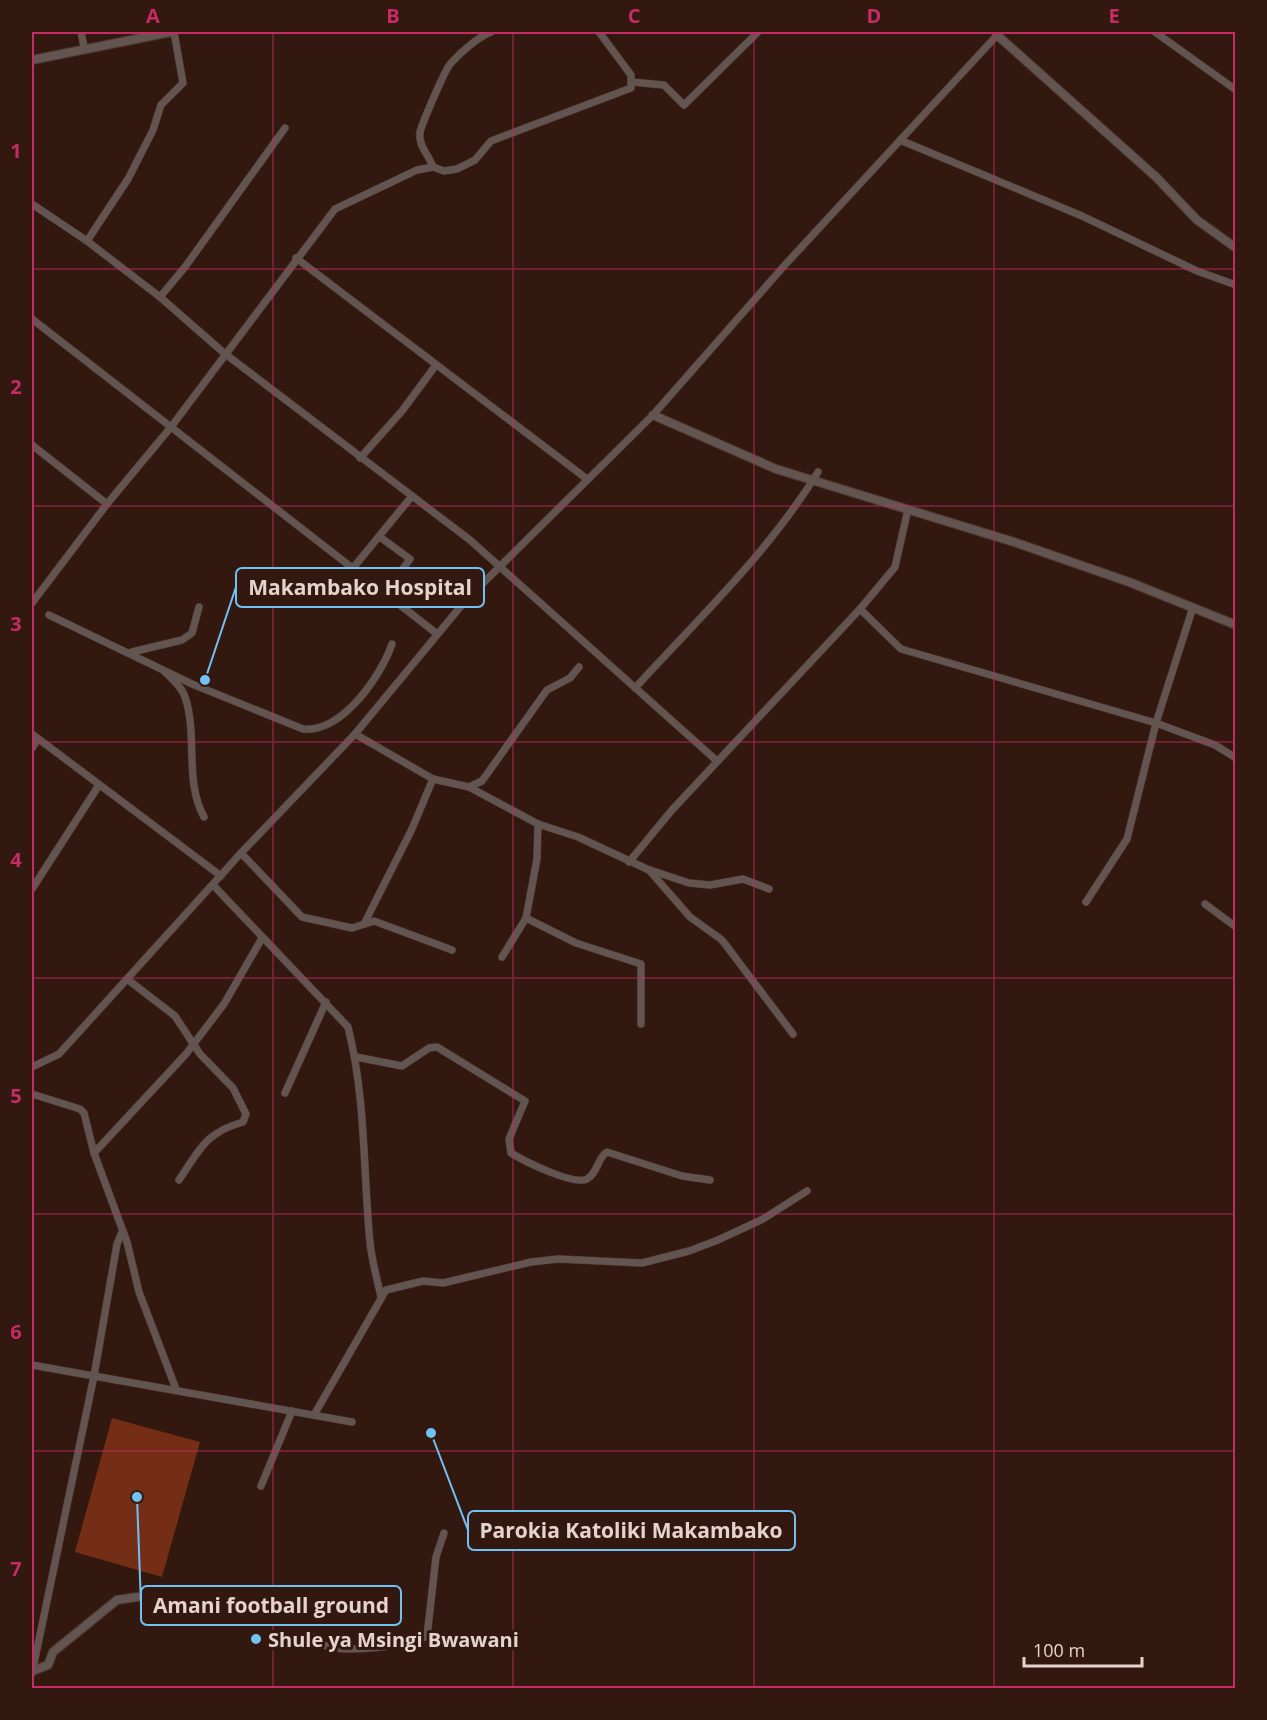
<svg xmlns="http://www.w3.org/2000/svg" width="1267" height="1720" font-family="'Open Sans',sans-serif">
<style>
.green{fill:#732e15}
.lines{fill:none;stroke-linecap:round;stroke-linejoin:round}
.minor-casing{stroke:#4f362d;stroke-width:8}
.tertiary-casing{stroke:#4f362d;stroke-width:10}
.minor{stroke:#625450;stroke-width:7}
.tertiary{stroke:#625450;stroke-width:8}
.grid{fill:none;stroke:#c62b66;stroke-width:1.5;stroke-opacity:0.55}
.poi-dot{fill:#72c1f5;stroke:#32180f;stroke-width:2}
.labels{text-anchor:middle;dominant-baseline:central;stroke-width:6;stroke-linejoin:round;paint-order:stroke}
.poi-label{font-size:20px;font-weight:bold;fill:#e5d3cc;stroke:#32180f;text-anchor:start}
.leader{fill:none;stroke:#72c1f5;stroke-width:2}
.callout-dot{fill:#72c1f5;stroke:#32180f;stroke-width:2}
.callout{fill:#32180f;stroke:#72c1f5;stroke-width:2}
.callout-label{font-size:21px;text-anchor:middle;font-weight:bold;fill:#e5d3cc}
.neatline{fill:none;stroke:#c62b66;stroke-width:2}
.grid-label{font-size:20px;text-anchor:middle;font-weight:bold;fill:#c62b66}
</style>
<rect width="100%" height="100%" fill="#32180f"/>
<polygon class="green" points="112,1418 200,1442 162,1577 75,1552"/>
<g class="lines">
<defs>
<g id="minor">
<polyline points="81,32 84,47"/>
<polyline points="1155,32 1236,90"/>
<polyline points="632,82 664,85 684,105 758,32"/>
<polyline points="900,140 1082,216 1197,271 1236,285"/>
<path d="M 433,167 C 429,155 418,146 420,132 C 422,124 445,69 451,63 C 461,52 478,37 491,32"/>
<polyline points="32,204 87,241 160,297 224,353 470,540 717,761"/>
<polyline points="87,241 128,179 153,130 161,105 183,83 174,32"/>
<polyline points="296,258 587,479"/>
<polyline points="160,297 185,267 285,128"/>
<polyline points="32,319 436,633"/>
<polyline points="32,445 107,504"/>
<polyline points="360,458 402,411 436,365"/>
<polyline points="380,537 410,559 385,593"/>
<polyline points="353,568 412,496"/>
<polyline points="32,603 107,504 171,427 335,209 417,170 433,167 444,171 457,169 475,160 491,141 631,88 631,75 599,32"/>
<polyline points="860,609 901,649 1156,723 1215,745 1236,758"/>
<path d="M 49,615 L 192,684 L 303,729 C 342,733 381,676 392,644"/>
<polyline points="132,652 182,640 192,633 199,607"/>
<path d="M 164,671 C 171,678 182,687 185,697 C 198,734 184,781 204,817"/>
<path d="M 635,688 C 699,618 768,553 818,472"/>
<polyline points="32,734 221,876"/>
<polyline points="355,734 433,779 469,787 538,824 578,837 649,870 690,917 722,940 793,1034"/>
<polyline points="32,748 38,739"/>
<polyline points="469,787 482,781 547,690 570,678 579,667"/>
<polyline points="241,853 302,917 352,928 374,921 452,950"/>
<polyline points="629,862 672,810 860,609 895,567 908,509"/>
<polyline points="650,870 689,883 710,885 743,879 769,889"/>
<path d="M 213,885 L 348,1027 C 366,1098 363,1171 370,1243 C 372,1261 377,1279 381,1297"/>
<polyline points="32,889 99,785"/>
<polyline points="1086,902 1127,839 1156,723 1193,607"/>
<polyline points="1205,904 1236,927"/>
<polyline points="526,918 576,943 641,964 641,1024"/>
<polyline points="365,922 411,831 433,779"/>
<polyline points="502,957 526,918 537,859 538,824"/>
<path d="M 127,979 L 175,1016 L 200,1054 L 233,1088 L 246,1114 L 243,1122 C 205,1133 200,1149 179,1180"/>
<path d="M 356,1057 L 402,1066 L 429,1048 L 437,1047 L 525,1101 L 509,1139 L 511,1153 C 524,1161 574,1186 587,1179 C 598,1173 597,1158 607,1152 L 682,1176 L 710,1180"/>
<polyline points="32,1067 59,1054 241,853 355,734 466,600 653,415 784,266 1000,32"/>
<polyline points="285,1093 326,1002"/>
<polyline points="32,1094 80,1109 84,1113 94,1153 127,1242 139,1292 176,1389"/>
<polyline points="94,1153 186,1054 224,1004 262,938"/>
<polyline points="32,1365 352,1422"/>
<polyline points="314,1415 386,1290 423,1281 443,1283 531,1262 558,1259 642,1263 689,1251 718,1240 763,1219 807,1191"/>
<polyline points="261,1486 292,1411"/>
<path d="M 312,1637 C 316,1639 320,1643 324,1645 C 345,1654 407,1646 427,1636 L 436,1557 L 444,1533"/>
<polyline points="32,1673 94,1376 117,1244 122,1232"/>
</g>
<g id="tertiary">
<polyline points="997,35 1156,177 1197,220 1236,248"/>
<polyline points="32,60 171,32"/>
<polyline points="653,415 776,469 1017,543 1129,582 1236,625"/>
<polyline points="32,1671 48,1665 53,1652 117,1600 137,1597"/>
</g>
</defs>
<use href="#minor" class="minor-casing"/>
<use href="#tertiary" class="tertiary-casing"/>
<use href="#minor" class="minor"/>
<use href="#tertiary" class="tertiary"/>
</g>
<path class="grid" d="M 273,32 L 273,1688M 513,32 L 513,1688M 754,32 L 754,1688M 994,32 L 994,1688M 32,269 L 1236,269M 32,506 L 1236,506M 32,742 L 1236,742M 32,978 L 1236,978M 32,1214 L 1236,1214M 32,1451 L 1236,1451"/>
<circle class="poi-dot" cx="256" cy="1639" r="6"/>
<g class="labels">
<g class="poi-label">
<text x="268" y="1639">Shule ya Msingi Bwawani</text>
</g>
</g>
<path class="leader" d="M205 680L236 587M431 1433L468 1530M137 1497L141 1605"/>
<g class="callout-dot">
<circle cx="205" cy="680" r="6"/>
<circle cx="431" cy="1433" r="6"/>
<circle cx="137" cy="1497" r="6"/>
</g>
<g class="callout">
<rect x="236" y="568" width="248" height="39" rx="6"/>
<rect x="468" y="1511" width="327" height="39" rx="6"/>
<rect x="141" y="1586" width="260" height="39" rx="6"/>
</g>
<g class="callout-label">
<text x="360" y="595">Makambako Hospital</text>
<text x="631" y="1538">Parokia Katoliki Makambako</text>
<text x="271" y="1613">Amani football ground</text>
</g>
<rect width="1267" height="1720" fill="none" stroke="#32180f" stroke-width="66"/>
<path d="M1024 1657v9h118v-9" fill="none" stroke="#e5d3cc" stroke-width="3"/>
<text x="1033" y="1657" font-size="18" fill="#e5d3cc" stroke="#32180f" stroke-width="4.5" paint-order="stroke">100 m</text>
<rect x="33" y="33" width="1201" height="1654" class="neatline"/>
<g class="grid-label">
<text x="153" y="23">A</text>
<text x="393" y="23">B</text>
<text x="634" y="23">C</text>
<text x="874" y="23">D</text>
<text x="1114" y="23">E</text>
<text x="16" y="158">1</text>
<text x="16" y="394">2</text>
<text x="16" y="631">3</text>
<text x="16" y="867">4</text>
<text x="16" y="1103">5</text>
<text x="16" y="1339">6</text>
<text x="16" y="1576">7</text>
</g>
</svg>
